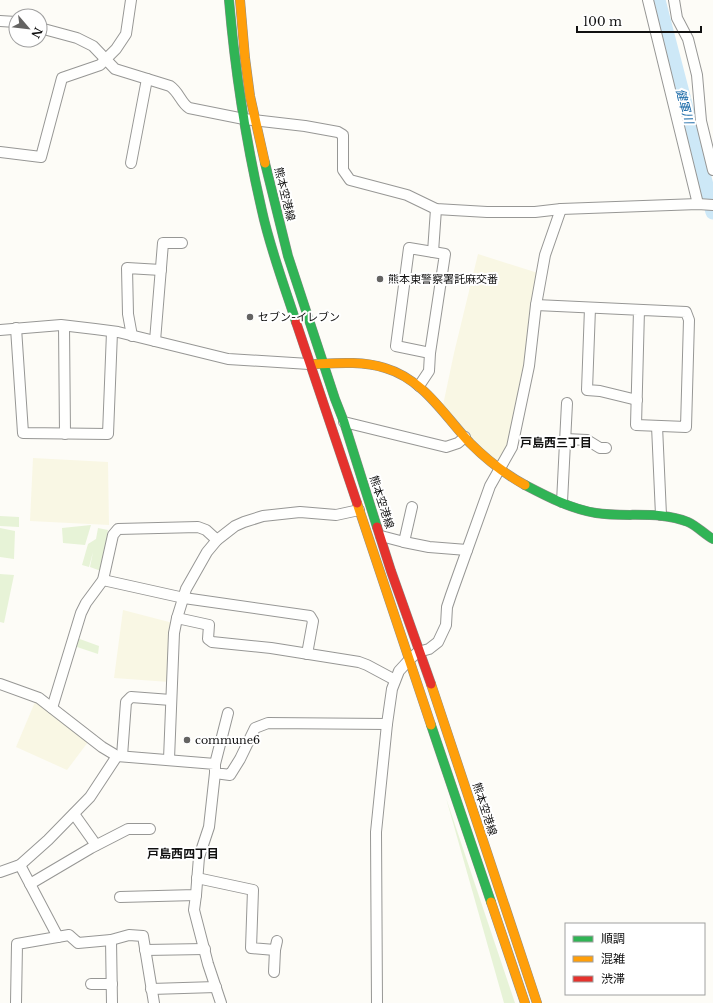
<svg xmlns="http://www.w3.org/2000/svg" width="713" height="1003" font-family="'Libre Baskerville','Noto Sans JP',serif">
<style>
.farmland{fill:#f9f7e4}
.green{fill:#e7f3d7}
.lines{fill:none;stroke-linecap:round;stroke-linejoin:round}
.river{stroke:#cde8f7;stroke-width:15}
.street-casing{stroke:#979795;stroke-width:12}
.fast-casing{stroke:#8e8d8b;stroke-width:10}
.slow-casing{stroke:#8e8d8b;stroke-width:10}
.jam-casing{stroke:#8e8d8b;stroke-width:10}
.street{stroke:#fffffe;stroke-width:10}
.fast{stroke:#30b455;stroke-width:9}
.slow{stroke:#ff9f0a;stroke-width:9}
.jam{stroke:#e5322d;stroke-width:9}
.poi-dot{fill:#646362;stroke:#fff;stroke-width:1.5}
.labels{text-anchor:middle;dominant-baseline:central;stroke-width:4;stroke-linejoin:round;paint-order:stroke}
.street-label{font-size:11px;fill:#111;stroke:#fff}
.poi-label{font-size:11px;fill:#111;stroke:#fff;text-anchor:start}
.water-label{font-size:12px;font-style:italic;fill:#1768a6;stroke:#fff}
.neighbourhood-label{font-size:12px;font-weight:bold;fill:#111;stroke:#fff}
</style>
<rect width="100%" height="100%" fill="#fdfcf7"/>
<g class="farmland">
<polygon points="478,254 541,274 512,447 500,469 442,410 454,353"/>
<polygon points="33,458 108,462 109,525 30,521"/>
<polygon points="123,610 173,623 169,682 114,678"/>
<polygon points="35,702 88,742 67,770 16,747"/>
</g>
<g class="green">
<polygon points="0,516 19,517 19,527 0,526"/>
<polygon points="91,525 85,545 63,543 62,528"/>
<polygon points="0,528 15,531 14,559 0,557"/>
<polygon points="98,528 108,530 101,571 90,567 93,552 89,567 82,565 88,544 96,539"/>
<polygon points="0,574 14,575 4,623 0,622"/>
<polygon points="77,638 99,646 98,654 74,646"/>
<polygon points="446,798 515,1003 504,1003"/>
</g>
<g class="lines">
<polyline class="river" points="658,0 713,212"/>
<defs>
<g id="street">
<polyline points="648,0 698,204"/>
<polyline points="674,0 677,18 688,39 697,75 701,121 713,170"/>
<polyline points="0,21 16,22"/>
<path d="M 40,28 L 77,38 L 93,46 L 115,69 L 170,86 C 179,92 181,103 189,108 L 244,119 L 305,126 L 338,132 L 343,135 L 343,170 L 350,180 L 407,195 L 436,209 L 487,212 L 535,212 L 561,209 L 698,204 L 713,205"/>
<polyline points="0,152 41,157 62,78 100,65 116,49 126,34 131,0"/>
<polyline points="131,163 147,79"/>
<polyline points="433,252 436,209"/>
<path d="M 536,305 C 586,307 636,310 686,312 L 689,320 L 686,427 L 636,425 L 639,310"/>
<polyline points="590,308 587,390 600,391 637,400"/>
<polyline points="64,326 65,434"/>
<polyline points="16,328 23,433 108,434 112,332"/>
<polyline points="0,330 61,325 95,329 118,332 228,359 309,364"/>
<polyline points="132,336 128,314 127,268 161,270"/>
<polyline points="155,341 163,243 182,243"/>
<polyline points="419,386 429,371 430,353 396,346 409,248 445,254 430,353"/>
<polyline points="344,422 446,447 458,443 465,437"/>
<polyline points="657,426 661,515"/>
<polyline points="565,439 587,440 600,448 606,448"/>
<polyline points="562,502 567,403"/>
<polyline points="381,536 404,542 412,507"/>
<polyline points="404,542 429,547 467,550"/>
<polyline points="103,580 184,598 310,616 313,621 307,654"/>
<polyline points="177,618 186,589 207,552 217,540 235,526 244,522 263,516 300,512 336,515 359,510"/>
<polyline points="0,684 39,698 102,747 117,756 215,764 215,773 230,775 240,759 255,728 268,723 387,724"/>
<polyline points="52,708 81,613 86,603 103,580 113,535 118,529 198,527 206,530 217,540"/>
<polyline points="122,756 126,702 131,697 171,700"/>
<polyline points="169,759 174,633 177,618 209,625 208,639 212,642 271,648 359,662 367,665 395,680"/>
<polyline points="215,764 228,713"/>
<polyline points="74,814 96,845"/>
<polyline points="20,865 58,937"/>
<polyline points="0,872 20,865 48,840 90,797 117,756"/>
<polyline points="197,878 253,890 251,948 275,950"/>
<polyline points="30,884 91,848 128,829 150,829"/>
<polyline points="196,895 194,910 208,964 221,1003"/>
<polyline points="120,897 196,895 199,857 209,827 215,773"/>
<polyline points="111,940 112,1003"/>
<polyline points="145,950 205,949"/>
<polyline points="274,972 275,950 277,941"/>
<polyline points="91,984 112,984"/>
<polyline points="151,989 216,987"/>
<polyline points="16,1003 17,944 69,935 78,943 111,940 129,935 143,936 154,1003"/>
<polyline points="377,1003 376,832 387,724 392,689 399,671 410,659 418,652 429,649 438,642 446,625 447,607 451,595 490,486 512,447 529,366 536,305 545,255 561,209"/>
</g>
<g id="fast">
<path d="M 229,0 C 235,71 246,142 262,211 C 270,248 284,285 296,322"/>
<polyline points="265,163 288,256 335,399 344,422 377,527"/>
<path d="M 525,485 C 548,497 571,509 596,513 C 626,518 659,510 688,522 C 697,526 704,534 713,539"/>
<polyline points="431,725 491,902"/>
</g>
<g id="slow">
<polyline points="240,0 245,58 250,96 265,163"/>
<path d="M 315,364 C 337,363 363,361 385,368 C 423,379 444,415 470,443 C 486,459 505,474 525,485"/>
<polyline points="357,503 431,725"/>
<polyline points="431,684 537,1003"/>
<polyline points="491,902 525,1003"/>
</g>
<g id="jam">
<polyline points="296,322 357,503"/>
<polyline points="377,527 391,571 431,684"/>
</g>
</defs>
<use href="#street" class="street-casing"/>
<use href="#fast" class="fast-casing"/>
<use href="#slow" class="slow-casing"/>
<use href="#jam" class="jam-casing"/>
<use href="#street" class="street"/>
<use href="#fast" class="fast"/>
<use href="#slow" class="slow"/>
<use href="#jam" class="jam"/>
</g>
<g class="poi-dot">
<circle cx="380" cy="279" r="4"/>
<circle cx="250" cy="317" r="4"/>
<circle cx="187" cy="740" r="4"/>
</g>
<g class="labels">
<g class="street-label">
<text transform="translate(285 194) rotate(76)">熊本空港線</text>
<text transform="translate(382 502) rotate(72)">熊本空港線</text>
<text transform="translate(485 809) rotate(72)">熊本空港線</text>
</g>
<g class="poi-label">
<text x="388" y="279">熊本東警察署託麻交番</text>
<text x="258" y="317">セブン-イレブン</text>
<text x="195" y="740">commune6</text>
</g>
<g class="water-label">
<text transform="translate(685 106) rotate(75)">健軍川</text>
</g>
<g class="neighbourhood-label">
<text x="556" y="442">戸島西三丁目</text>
<text x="183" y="853">戸島西四丁目</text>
</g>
</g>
<rect x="565" y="923" width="140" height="72" fill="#ffffff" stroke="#a0a0a0"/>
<rect x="573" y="936" width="20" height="6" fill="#30b455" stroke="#a0a0a0"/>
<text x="601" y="943" font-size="12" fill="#111111">順調</text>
<rect x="573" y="956" width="20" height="6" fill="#ff9f0a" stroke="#a0a0a0"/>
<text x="601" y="963" font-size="12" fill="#111111">混雑</text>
<rect x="573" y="976" width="20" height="6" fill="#e5322d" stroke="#a0a0a0"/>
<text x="601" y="983" font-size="12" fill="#111111">渋滞</text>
<g transform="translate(28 28) rotate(118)"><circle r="19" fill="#ffffff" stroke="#a0a0a0"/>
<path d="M0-3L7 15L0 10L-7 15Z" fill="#646362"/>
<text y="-6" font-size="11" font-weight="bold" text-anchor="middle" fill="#111111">N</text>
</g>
<path d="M577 26v6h124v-6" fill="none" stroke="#111111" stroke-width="2"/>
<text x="583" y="26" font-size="12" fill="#111111" stroke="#ffffff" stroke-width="3" paint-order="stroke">100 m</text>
</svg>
